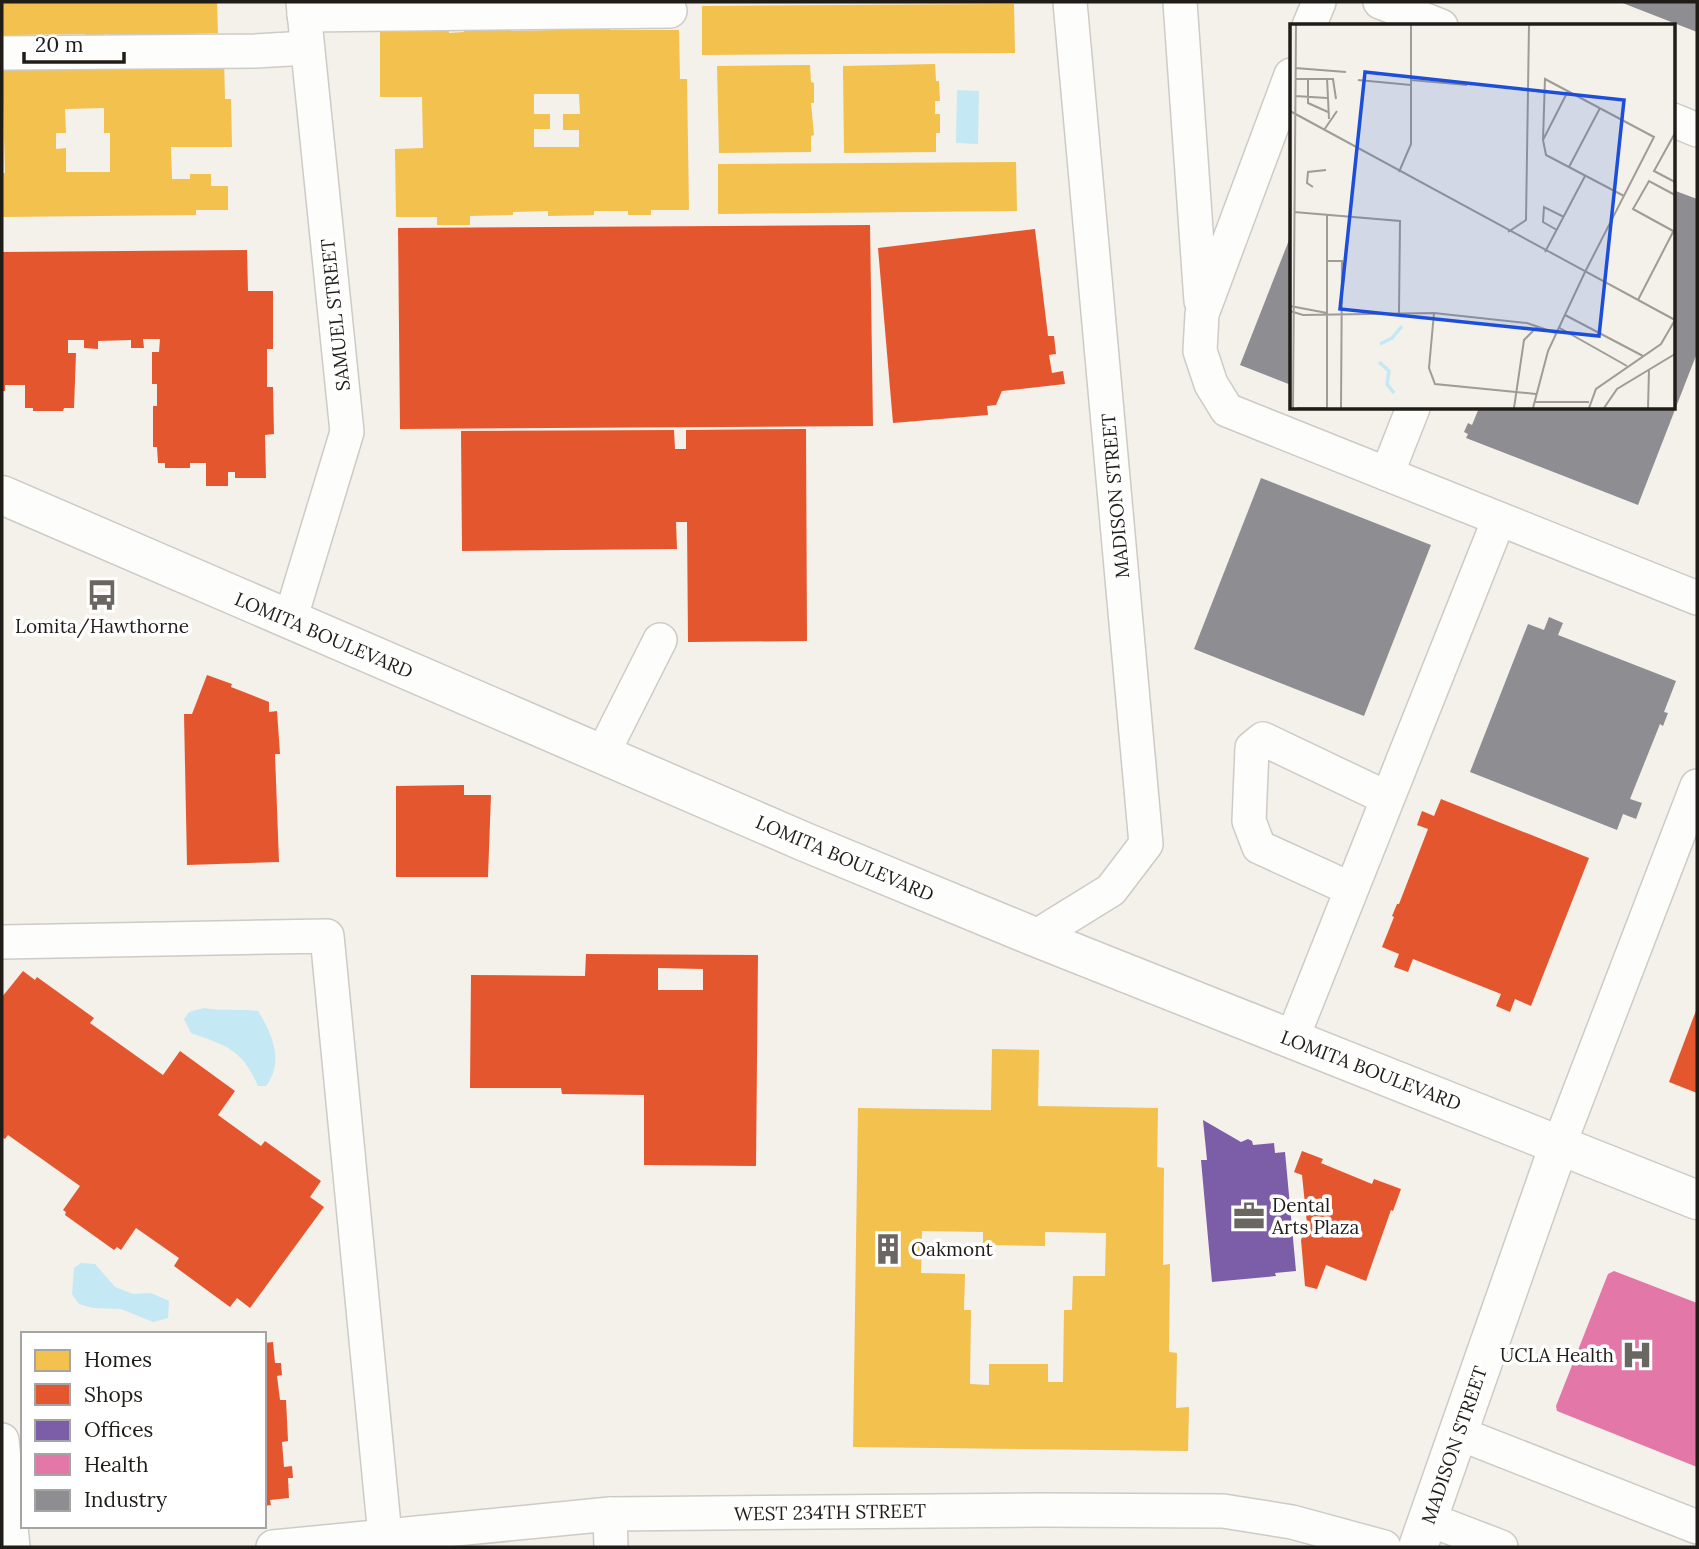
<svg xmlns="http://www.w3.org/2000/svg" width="1699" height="1549" font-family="Lora,serif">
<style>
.water{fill:#c4e8f4}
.homes{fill:#f2c14e;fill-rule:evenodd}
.shops{fill:#e4572e;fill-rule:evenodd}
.offices{fill:#7b5ea7}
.health{fill:#e377a8}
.industry{fill:#8d8d92}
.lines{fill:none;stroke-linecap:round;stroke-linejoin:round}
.minor-casing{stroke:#cecbc6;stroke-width:36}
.major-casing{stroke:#cecbc6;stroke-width:41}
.minor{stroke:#fdfdfc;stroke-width:33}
.major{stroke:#fdfdfc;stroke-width:38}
.labels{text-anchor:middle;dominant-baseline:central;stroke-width:7;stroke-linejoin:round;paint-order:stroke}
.street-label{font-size:19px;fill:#201d19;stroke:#fff}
.poi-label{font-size:19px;fill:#201d19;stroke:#fff;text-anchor:start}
.inset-river{fill:none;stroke:#c4e8f4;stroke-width:3.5}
.inset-road{fill:none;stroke:#9f9c96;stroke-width:2}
.view{fill:#1d4ed8;fill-opacity:0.15;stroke:#1d4ed8;stroke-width:3.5}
.inset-edge{fill:none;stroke:#201d19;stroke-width:3.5}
</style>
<rect width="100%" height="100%" fill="#f4f0ea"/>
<g class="water">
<polygon points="957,90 979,91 978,144 956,143"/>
<path d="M 204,1008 C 222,1011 240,1009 258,1011 C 273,1035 284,1062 266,1086 L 258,1086 C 242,1049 227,1046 191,1033 L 184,1019 L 189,1012 Z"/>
<polygon points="81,1263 95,1264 115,1287 133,1294 151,1293 169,1301 168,1318 153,1322 121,1309 93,1308 79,1304 72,1294 74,1268"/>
</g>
<g class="homes">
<polygon points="2,2 217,2 218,33 183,34 183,39 164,39 163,34 130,34 130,39 110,40 110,34 104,34 104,39 85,39 85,34 17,35 17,40 2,40"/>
<polygon points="1014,4 1015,53 702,55 702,6"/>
<path d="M 561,26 L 610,26 L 610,30 L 679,30 L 680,79 L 687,79 L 689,210 L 651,210 L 651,215 L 628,215 L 628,211 L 594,211 L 594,215 L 548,216 L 548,211 L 513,212 L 513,215 L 470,216 L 470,225 L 437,225 L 437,217 L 396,217 L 395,149 L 423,148 L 422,97 L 380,97 L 380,28 L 449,27 L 449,33 L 464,32 L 464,28 L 510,27 L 511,31 L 560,30 ZM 534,94 L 579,94 L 580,114 L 563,114 L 563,130 L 579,130 L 579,147 L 534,147 L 534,129 L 550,129 L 550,114 L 534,114 Z"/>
<path d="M 224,59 L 225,99 L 231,99 L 232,147 L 171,147 L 172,179 L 190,179 L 190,174 L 211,174 L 211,186 L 228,186 L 228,210 L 196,210 L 196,215 L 2,217 L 2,173 L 5,173 L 2,61 ZM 104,108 L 104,133 L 110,133 L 110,172 L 66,172 L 66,148 L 56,149 L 56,133 L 66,133 L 65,109 Z"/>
<polygon points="935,64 936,81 939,81 940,101 935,101 935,114 940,114 940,133 936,133 936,152 844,153 843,66"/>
<polygon points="810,65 811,82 814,83 814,103 811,103 814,135 811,136 811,152 719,153 717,66"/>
<polygon points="1016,162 1017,211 718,214 718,164"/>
<path d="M 992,1049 L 1039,1050 L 1038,1106 L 1158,1108 L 1157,1167 L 1164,1168 L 1163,1265 L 1170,1264 L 1169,1352 L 1177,1353 L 1176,1408 L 1189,1407 L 1188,1451 L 853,1447 L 858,1108 L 991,1110 ZM 922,1231 L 983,1232 L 983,1245 L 1045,1246 L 1045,1232 L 1106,1233 L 1105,1276 L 1073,1276 L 1072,1310 L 1064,1310 L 1063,1382 L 1048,1382 L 1048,1364 L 989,1364 L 989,1385 L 970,1384 L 971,1310 L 964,1310 L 965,1274 L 921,1273 Z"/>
</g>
<g class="shops">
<polygon points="870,225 873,426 400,429 398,228"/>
<polygon points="1035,229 1048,336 1054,336 1056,354 1049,355 1052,373 1063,371 1065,384 1002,391 996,405 987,406 988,415 893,423 878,248"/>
<polygon points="247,250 248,291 273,291 273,349 267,349 267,387 273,387 274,434 265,435 266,478 235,478 235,472 228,472 228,486 206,486 206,463 190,463 190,468 165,468 165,463 158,463 157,447 153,447 153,406 157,406 157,384 152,384 152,352 159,352 160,339 143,339 144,348 131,348 131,340 98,341 98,349 84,348 84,340 68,340 68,353 76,353 74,408 64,408 63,411 33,411 33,408 25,408 25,385 5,385 5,391 2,391 2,252"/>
<polygon points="806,429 807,641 688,642 687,522 676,522 677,549 462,551 461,431 674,430 675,449 686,449 686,430"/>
<polygon points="207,675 232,684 231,687 269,702 269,712 277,711 280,754 275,754 279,862 187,865 184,714 192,714"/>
<polygon points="464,785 464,795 491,795 488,877 396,877 396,786"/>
<polygon points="1441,799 1589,858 1531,1006 1515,999 1510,1012 1496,1006 1501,994 1413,959 1408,972 1394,967 1399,954 1382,947 1394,917 1392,916 1397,904 1399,904 1428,829 1417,825 1422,811 1434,816"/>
<path d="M 586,954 L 758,955 L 756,1166 L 644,1165 L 644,1095 L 562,1094 L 561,1088 L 470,1088 L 471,975 L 585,976 ZM 658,968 L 703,969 L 703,990 L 658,990 Z"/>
<polygon points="23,971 35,980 37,977 94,1018 90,1023 163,1075 180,1051 235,1091 218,1115 261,1146 265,1141 321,1181 310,1197 324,1207 250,1308 237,1298 230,1307 174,1266 179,1258 136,1228 121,1250 117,1247 114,1250 65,1215 66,1212 63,1210 80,1186 8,1135 5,1139 2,1137 2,997"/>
<polygon points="1697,1008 1697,1093 1669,1082"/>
<polygon points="1302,1151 1323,1159 1321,1163 1372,1184 1374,1179 1401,1189 1393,1211 1391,1210 1366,1281 1326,1265 1317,1289 1305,1286 1301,1240 1307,1224 1302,1175 1294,1172"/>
<polygon points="273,1342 275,1363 281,1363 282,1375 277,1376 280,1400 286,1400 288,1441 282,1442 284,1467 292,1466 293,1478 288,1478 289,1498 270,1500 271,1505 264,1506 264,1343"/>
</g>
<polygon class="offices" points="1203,1120 1241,1142 1248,1139 1252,1141 1253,1145 1274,1143 1275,1153 1285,1152 1296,1271 1275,1273 1276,1276 1212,1282 1201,1160 1207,1160"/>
<polygon class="health" points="1614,1271 1697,1303 1697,1467 1557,1411 1556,1406 1608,1274"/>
<g class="industry">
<polygon points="1620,2 1697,2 1697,32"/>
<polygon points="1673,190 1697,199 1697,353 1638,505 1466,438 1468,434 1464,432 1468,423 1472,425 1479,408 1673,408"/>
<polygon points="1291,235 1291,385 1240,365"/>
<polygon points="1261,478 1431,545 1364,716 1194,649"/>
<polygon points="1549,617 1563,623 1558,635 1676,681 1664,712 1668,713 1663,726 1660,724 1630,799 1642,803 1636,819 1623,814 1617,830 1470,772 1528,624 1544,630"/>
</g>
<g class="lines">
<defs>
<g id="minor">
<polyline points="1180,2 1201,301"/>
<polyline points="1380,2 1441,26"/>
<polyline points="304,15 670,11"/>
<polyline points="1309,26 1319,2"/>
<polyline points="2,53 255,51 307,48"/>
<polyline points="1291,75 1202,314 1200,351 1211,384 1227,410 1697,598"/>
<polyline points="1673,120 1697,130"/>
<polyline points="1387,474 1413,408"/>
<polyline points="290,620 347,432 303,2"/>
<polyline points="602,755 660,640"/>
<polyline points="1351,889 1259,847 1249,821 1252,748 1263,739 1387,798"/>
<polyline points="1035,937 1111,890 1146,844 1070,2"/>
<polyline points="2,942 327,936 385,1536"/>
<polyline points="1292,1039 1499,519"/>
<polyline points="1559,1145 1697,786"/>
<polyline points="1458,1433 1697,1527"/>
<polyline points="2,1440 13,1547"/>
<polyline points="610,1514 611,1547"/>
<polyline points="1428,1519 1501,1547"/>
<polyline points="273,1547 610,1514 1040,1510 1223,1511 1292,1522 1384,1547"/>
</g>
<g id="major">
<polyline points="2,495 805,842 1035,937 1697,1200"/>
<polyline points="1418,1547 1559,1145"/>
</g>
</defs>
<use href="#minor" class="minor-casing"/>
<use href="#major" class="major-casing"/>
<use href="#minor" class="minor"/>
<use href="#major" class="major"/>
</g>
<defs>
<symbol id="bus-bare" viewBox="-9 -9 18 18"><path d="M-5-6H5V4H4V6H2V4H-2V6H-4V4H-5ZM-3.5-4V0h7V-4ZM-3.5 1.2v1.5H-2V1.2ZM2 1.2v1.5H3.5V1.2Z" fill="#6a6762" stroke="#fff" stroke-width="2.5" paint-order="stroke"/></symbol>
<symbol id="office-bare" viewBox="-9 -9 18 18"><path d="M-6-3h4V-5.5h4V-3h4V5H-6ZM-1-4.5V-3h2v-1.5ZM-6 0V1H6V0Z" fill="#6a6762" stroke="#fff" stroke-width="2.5" paint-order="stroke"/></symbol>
<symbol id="building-bare" viewBox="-9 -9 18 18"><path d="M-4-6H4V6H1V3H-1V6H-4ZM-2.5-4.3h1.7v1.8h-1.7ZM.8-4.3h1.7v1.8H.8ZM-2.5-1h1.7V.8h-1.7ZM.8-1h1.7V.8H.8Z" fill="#6a6762" stroke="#fff" stroke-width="2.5" paint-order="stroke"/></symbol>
<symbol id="hospital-bare" viewBox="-9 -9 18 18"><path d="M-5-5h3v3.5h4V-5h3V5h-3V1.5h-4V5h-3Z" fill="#6a6762" stroke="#fff" stroke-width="2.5" paint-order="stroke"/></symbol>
</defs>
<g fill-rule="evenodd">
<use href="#bus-bare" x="80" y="573" width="44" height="44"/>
<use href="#office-bare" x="1227" y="1194" width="44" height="44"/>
<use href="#building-bare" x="866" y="1227" width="44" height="44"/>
<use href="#hospital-bare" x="1615" y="1333" width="44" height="44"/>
</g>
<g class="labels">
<g class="street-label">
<text transform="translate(335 315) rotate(-96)">SAMUEL STREET</text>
<text transform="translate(1115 496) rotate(-95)">MADISON STREET</text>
<text transform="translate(324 635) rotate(23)">LOMITA BOULEVARD</text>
<text transform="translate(845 858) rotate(23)">LOMITA BOULEVARD</text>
<text transform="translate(1371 1070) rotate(21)">LOMITA BOULEVARD</text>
<text transform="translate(1454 1445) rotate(-71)">MADISON STREET</text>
<text transform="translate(830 1512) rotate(-1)">WEST 234TH STREET</text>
</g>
<g class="poi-label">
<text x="102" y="626" text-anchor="middle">Lomita/Hawthorne</text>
<text x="1272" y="1205">Dental<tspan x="1272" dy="22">Arts Plaza</tspan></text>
<text x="911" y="1249">Oakmont</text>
<text x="1614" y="1355" text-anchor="end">UCLA Health</text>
</g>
</g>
<g transform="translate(1290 24)">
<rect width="385" height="385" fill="#f4f0ea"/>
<path class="inset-river" d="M 90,320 L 102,314 L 112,302M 89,338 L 99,347 L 97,360 L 104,369"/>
<path class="inset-road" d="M 5,44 L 56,48M 37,54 L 39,95M 5,55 L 43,55 L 46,75M 18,55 L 18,79 L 38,88M 68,56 L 121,61M 121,56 L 177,61M 278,67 L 253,116 L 256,131 L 334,172M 5,72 L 37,74M 0,87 L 385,296M 34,106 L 47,87M 385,109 L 364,147 L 385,158M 253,116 L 255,55 L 364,113 L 295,248M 279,143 L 310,84M 109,148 L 121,120 L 121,1M 23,163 L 17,159 L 18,148 L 36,146M 385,171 L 359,157 L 343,185 L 385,208M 4,188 L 110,197 L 109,289M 267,206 L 253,198 L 254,183 L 274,193M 218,208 L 236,196 L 239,1M 255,228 L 295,152M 37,237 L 52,237 L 51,384M 348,276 L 383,208M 0,282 L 37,289M 0,287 L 13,291 L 144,289 L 237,299 L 266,309M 144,289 L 139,344 L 145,360 L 246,370M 275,291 L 353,332M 268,303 L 337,342M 244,378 L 299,378M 3,384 L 6,1M 7,384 L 36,384M 37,384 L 37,190M 224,384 L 234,316 L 248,302M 243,384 L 258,327 L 295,248M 299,384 L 306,365 L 371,320 L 385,296M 314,384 L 327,365 L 385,330M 358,384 L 359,346"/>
<path class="view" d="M 75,48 L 334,76 L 309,312 L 50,285 Z"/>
<rect width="385" height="385" class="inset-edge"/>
</g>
<rect width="1699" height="1549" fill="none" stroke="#201d19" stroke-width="7"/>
<rect x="21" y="1332" width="245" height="196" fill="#ffffff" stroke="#a6a5a3" stroke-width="2"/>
<rect x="35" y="1350" width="35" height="21" fill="#f2c14e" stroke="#a6a5a3" stroke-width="2"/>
<text x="84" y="1367" font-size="21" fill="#201d19">Homes</text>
<rect x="35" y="1384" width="35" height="21" fill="#e4572e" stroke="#a6a5a3" stroke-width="2"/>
<text x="84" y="1402" font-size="21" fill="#201d19">Shops</text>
<rect x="35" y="1420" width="35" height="21" fill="#7b5ea7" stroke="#a6a5a3" stroke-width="2"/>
<text x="84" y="1437" font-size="21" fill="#201d19">Offices</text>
<rect x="35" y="1454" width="35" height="21" fill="#e377a8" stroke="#a6a5a3" stroke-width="2"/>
<text x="84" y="1472" font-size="21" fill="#201d19">Health</text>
<rect x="35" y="1490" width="35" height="21" fill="#8d8d92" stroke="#a6a5a3" stroke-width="2"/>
<text x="84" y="1507" font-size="21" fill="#201d19">Industry</text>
<path d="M24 52v10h100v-10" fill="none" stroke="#201d19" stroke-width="3.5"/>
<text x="35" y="52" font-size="21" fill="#201d19" stroke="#ffffff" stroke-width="5" paint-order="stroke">20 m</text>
</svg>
